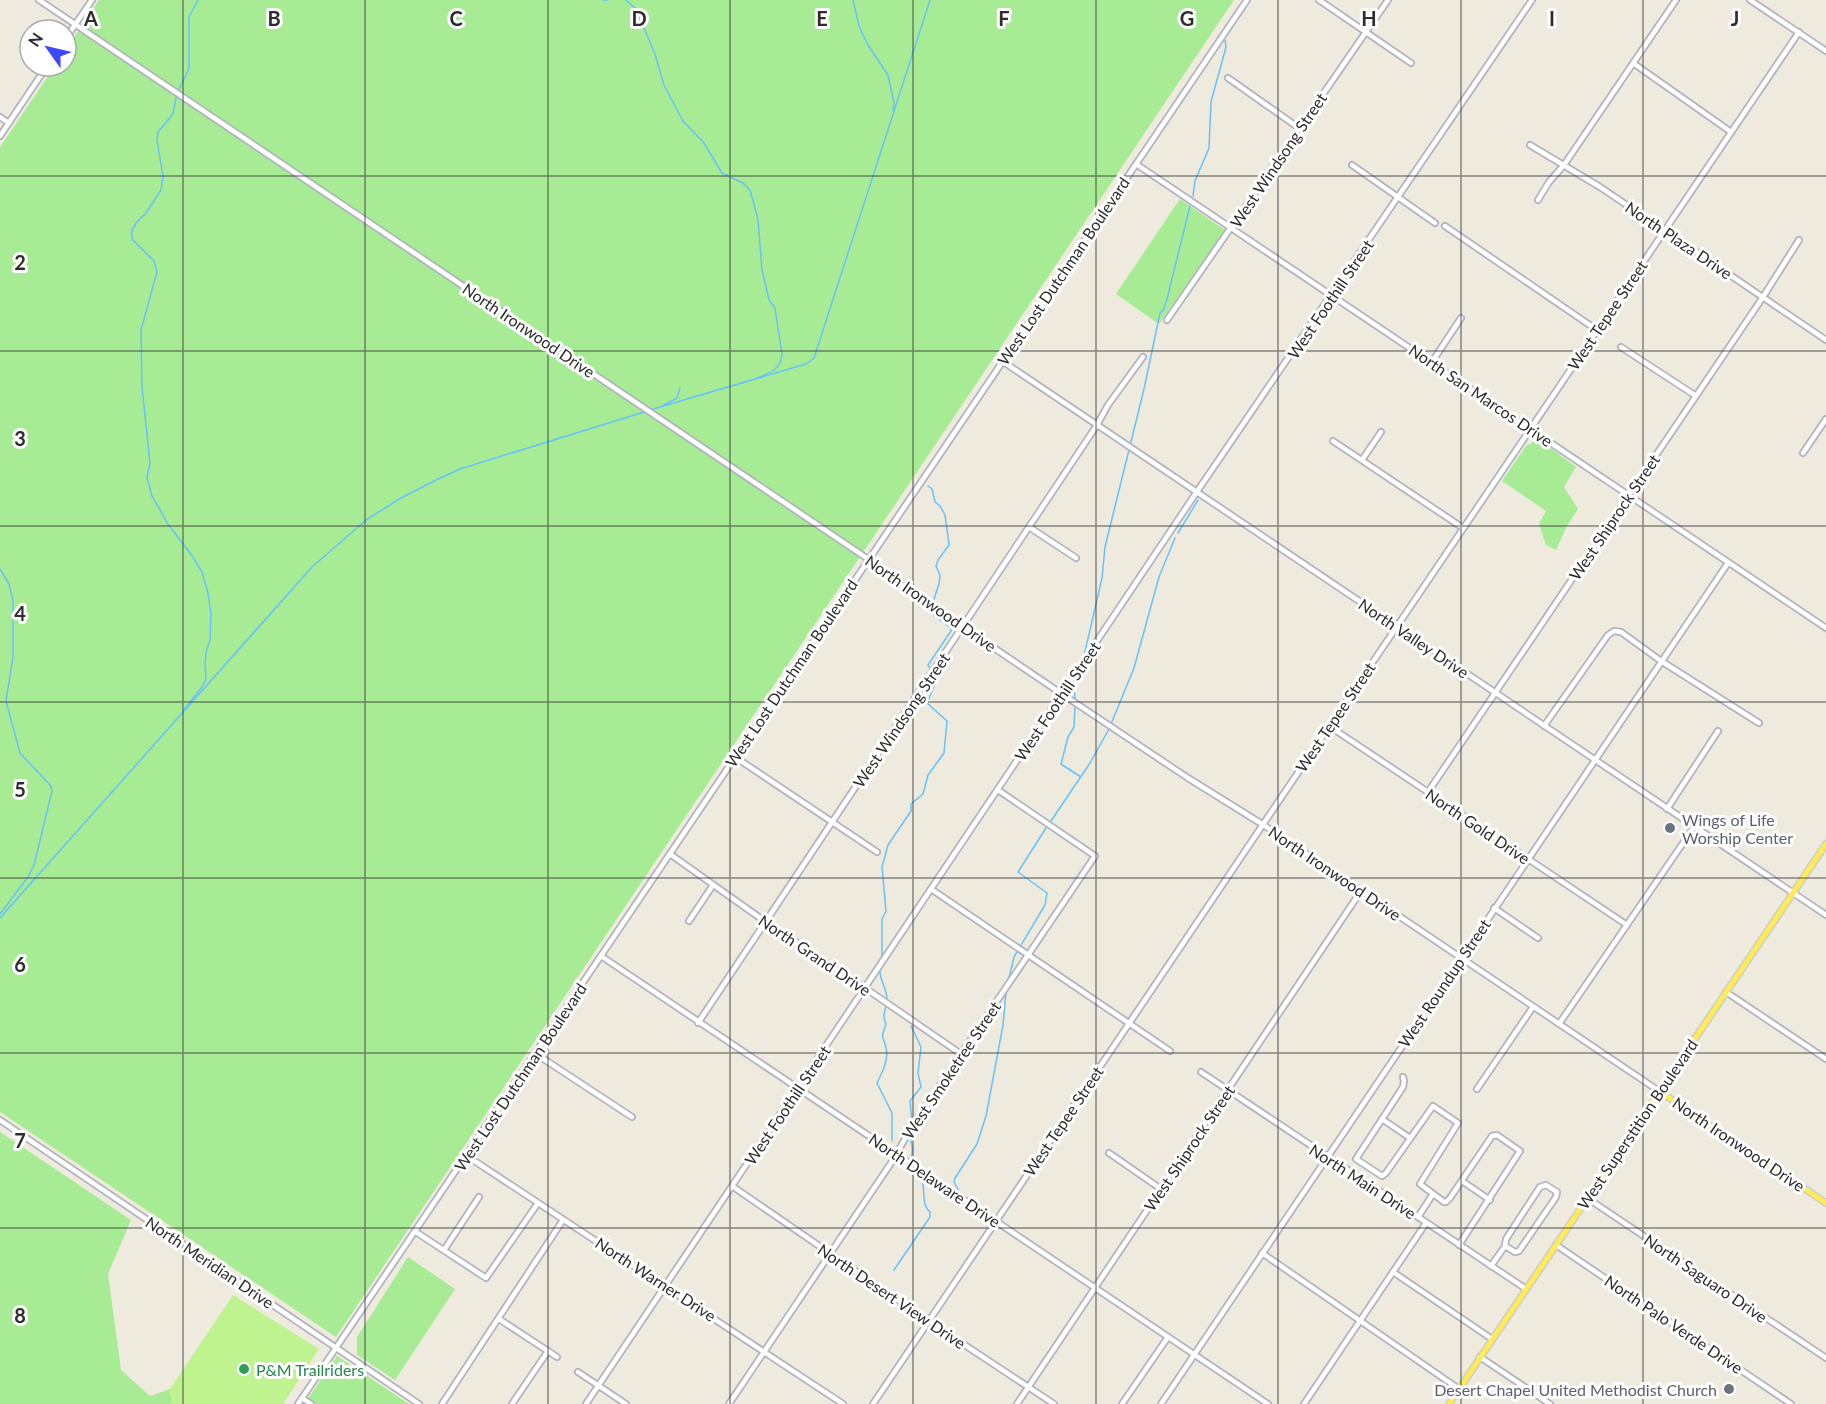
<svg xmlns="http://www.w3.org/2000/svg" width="1826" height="1404" font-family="Lato,sans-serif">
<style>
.green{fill:#a8eb95}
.pitch{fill:#bef390}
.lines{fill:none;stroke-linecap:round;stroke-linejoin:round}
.stream{stroke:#67c2fb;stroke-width:1.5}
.minor-casing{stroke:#b2b3c1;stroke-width:8}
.major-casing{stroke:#cdcdcd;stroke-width:8}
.minor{stroke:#fff;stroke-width:4.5}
.major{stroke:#ffeb54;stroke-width:5}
.grid{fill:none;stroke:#2d2d2d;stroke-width:1.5;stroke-opacity:0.55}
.worship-dot{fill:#6b7280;stroke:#fff;stroke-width:2}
.leisure-dot{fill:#2e9e5b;stroke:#fff;stroke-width:2}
.labels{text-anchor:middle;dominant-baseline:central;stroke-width:6;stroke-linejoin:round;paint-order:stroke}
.street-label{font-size:16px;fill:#2d2d2d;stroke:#fff}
.worship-label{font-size:16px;fill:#5b616d;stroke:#fff;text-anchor:start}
.leisure-label{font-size:16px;fill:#27864d;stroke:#fff;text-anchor:start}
.grid-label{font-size:20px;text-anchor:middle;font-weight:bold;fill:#2d2d2d;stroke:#fff;stroke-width:6;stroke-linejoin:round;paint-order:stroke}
</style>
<rect width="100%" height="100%" fill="#efeade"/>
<g class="green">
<polygon points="99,0 1234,0 336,1337 0,1112 0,147 55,66 66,66 66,49"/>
<polygon points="1180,199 1225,230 1159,324 1116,294"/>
<polygon points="1539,439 1576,467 1564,487 1578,509 1567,526 1556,550 1546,545 1539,524 1546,511 1502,481 1526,446"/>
<polygon points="0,1132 131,1220 108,1274 121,1370 150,1396 170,1389 172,1404 0,1404"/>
<polygon points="408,1257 455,1289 395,1380 357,1355 357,1337"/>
<polygon points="337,1356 409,1404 312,1404 307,1400"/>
</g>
<polygon class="pitch" points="233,1295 319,1349 283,1404 172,1404 170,1389"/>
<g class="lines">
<g class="stream">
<polyline points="603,0 608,0"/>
<path d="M 626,0 L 636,9 L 655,54 L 664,85 L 683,121 L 704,143 L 722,173 L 743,183 L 750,190 L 758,219 L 762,270 L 769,300 L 775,308 L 782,355 C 780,370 770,373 757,378"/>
<polyline points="853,0 859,26 868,45 888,75 894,103 893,111"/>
<polyline points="1193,196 1195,181 1209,148 1211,102 1226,47 1225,40"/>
<polyline points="662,406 677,398 680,388"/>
<polyline points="653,409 806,364 814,358 930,0"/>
<polyline points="928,486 932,489 935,502 940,506 945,515 949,545 938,560 936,566 940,575 939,584 934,599"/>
<polyline points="1178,533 1198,500"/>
<polyline points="0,569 9,584 13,601 13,657 6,701 20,753 51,786 52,791 34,865 28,877 0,914"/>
<polyline points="1084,656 1102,578 1105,547 1144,389 1160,313 1164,309 1168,295 1190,206"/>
<polyline points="930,668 928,665 951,631 951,628 934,616 933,611"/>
<polyline points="1075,700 1074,686 1079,672"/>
<polyline points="1075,705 1074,727 1068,737 1061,764 1081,777"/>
<polyline points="184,710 202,687 206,679 205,664 206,652 210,640 211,613 208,593 202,572 193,557 168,524 152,496 147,477 150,463 142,387 141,330 157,272 154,261 132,239 132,230 137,222 146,213 161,190 163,177 157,140 158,132 173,114 177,93 189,69 189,17 198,0"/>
<polyline points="1111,724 1134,668 1159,577 1175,538"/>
<polyline points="1051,821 1090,763 1109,729"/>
<polyline points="0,918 312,567 366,520 401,498 436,480 460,469 644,412"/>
<polyline points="882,958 882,919 886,911 882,867 888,845 911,811 911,804 923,794 928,775 944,753 947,721 927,703 935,684 934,680"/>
<path d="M 880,969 C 879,980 887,988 887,999 C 887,1009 881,1013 886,1024 C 880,1041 883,1033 886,1048 C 889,1059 882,1073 877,1083 L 892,1113 L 892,1141"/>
<polyline points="1009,978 1014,957 1045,905 1047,893 1018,872 1046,828"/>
<polyline points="911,1026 921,1047 918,1073 921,1087 910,1101 912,1122"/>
<path d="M 910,1133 C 909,1142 915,1144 911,1159 L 915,1165"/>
<polyline points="959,1191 954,1182 955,1178 977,1144 986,1116 1003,1025 1006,992"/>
<path d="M 894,1270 L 930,1217 L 930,1212 C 919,1203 928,1186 919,1171"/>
</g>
<defs>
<g id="minor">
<polyline points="39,0 868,559 904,587 1062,694 1188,778 1262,824 1659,1091"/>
<polyline points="1319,0 1411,63"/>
<polyline points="1750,0 1826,51"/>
<polyline points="66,38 92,0"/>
<polyline points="1633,63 1731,132"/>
<polyline points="1228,78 1299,128"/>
<polyline points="0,117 9,123"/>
<polyline points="0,136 47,66"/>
<polyline points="1530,145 1600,187 1826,340"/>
<polyline points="1136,164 1826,628"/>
<polyline points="1352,165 1435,223"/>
<polyline points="1538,200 1549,182 1564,165 1676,0"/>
<polyline points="1445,226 1597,330"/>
<polyline points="1167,320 1388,0"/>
<polyline points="1621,347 1696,396"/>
<polyline points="1002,361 1826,915"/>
<polyline points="1432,362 1461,318"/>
<polyline points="1333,441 1463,528"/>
<polyline points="1803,453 1826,419"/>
<polyline points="1362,460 1381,432"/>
<polyline points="1029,527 1076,558"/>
<polyline points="1329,726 1627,925"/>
<polyline points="1544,726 1608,635 1614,631 1621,632 1661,661 1759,723"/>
<polyline points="735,757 877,852"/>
<polyline points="1428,792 1763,297 1799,240"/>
<polyline points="1667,809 1718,731"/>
<polyline points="670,854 770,925 865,988 961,1054"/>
<polyline points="931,889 1170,1051"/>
<polyline points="1494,908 1538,938"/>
<polyline points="689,921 713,885"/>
<polyline points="601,956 1268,1404"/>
<polyline points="1726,992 1826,1059"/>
<polyline points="698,1023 1097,425 1108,405 1143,357"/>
<polyline points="1559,1024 1694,827"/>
<polyline points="536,1054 632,1117"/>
<polyline points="1201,1072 1526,1289"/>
<polyline points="1403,1077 1404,1081 1403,1087 1356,1159 1382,1176 1386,1173 1433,1106 1458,1123 1420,1184 1444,1202 1446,1202 1450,1198 1492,1136 1497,1135 1520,1151 1459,1245"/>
<polyline points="1477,1089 1533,1007"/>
<polyline points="1382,1119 1410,1138"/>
<polyline points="0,1120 419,1404"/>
<polyline points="1109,1153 1161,1189"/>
<polyline points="467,1156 843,1404"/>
<polyline points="1462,1181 1490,1200"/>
<polyline points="732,1186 924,1318 1054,1404"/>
<polyline points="1587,1198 1826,1358"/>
<polyline points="1418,1217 1433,1194"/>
<polyline points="416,1232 486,1278 538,1203"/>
<polyline points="1556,1245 1791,1404"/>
<polyline points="444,1250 479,1197"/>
<polyline points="1262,1253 1459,1389"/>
<polyline points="1491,1266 1505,1246 1515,1252 1519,1251 1556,1197 1557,1192 1546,1185 1540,1187 1506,1239 1505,1246"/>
<polyline points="1393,1272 1492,1339"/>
<polyline points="499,1319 557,1357"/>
<polyline points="1480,1357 1550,1404"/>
<polyline points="578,1372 626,1404"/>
<polyline points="302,1398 311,1404"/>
<polyline points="298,1404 1247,0"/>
<polyline points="442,1404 563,1220"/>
<polyline points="512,1404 548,1351"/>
<polyline points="586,1404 1194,496 1532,0"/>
<polyline points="729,1404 893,1160 911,1128 1095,856 998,790"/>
<polyline points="873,1404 1266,820 1799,32"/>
<polyline points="1017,1404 1361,891"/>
<polyline points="1122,1404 1168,1337"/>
<polyline points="1161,1404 1728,563"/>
<polyline points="1304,1404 1426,1223"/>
</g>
<g id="major">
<polyline points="1659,1091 1826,1203"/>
<polyline points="1449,1404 1826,844"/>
</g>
</defs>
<use href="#minor" class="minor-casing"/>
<use href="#major" class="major-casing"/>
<use href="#minor" class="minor"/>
<use href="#major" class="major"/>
</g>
<path class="grid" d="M 183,0 L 183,1404M 365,0 L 365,1404M 548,0 L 548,1404M 730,0 L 730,1404M 913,0 L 913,1404M 1096,0 L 1096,1404M 1278,0 L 1278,1404M 1461,0 L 1461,1404M 1643,0 L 1643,1404M 0,176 L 1826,176M 0,351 L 1826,351M 0,526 L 1826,526M 0,702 L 1826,702M 0,878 L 1826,878M 0,1053 L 1826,1053M 0,1228 L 1826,1228"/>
<g class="worship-dot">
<circle cx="1670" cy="828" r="6"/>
<circle cx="1729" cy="1389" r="6"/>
</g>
<circle class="leisure-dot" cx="244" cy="1369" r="6"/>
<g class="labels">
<g class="street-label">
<text transform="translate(1278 160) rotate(-56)">West Windsong Street</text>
<text transform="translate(1679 240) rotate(34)">North Plaza Drive</text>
<text transform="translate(1063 271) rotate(-56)">West Lost Dutchman Boulevard</text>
<text transform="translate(1330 299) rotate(-56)">West Foothill Street</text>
<text transform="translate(1607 315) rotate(-56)">West Tepee Street</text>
<text transform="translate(529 330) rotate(34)">North Ironwood Drive</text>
<text transform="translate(1481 395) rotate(34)">North San Marcos Drive</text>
<text transform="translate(1614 517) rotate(-56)">West Shiprock Street</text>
<text transform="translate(931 603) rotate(35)">North Ironwood Drive</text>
<text transform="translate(1414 638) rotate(34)">North Valley Drive</text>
<text transform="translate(791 673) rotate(-56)">West Lost Dutchman Boulevard</text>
<text transform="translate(1057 701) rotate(-56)">West Foothill Street</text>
<text transform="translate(1335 717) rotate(-56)">West Tepee Street</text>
<text transform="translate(901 720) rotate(-56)">West Windsong Street</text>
<text transform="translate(1478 826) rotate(34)">North Gold Drive</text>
<text transform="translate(1335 873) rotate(34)">North Ironwood Drive</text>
<text transform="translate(815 955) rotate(34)">North Grand Drive</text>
<text transform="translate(1444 983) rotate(-56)">West Roundup Street</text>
<text transform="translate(951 1070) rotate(-56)">West Smoketree Street</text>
<text transform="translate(520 1077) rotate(-56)">West Lost Dutchman Boulevard</text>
<text transform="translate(787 1105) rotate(-56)">West Foothill Street</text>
<text transform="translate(1063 1121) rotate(-56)">West Tepee Street</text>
<text transform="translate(1637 1124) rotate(-56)">West Superstition Boulevard</text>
<text transform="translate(1739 1144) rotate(34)">North Ironwood Drive</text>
<text transform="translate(1189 1148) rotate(-56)">West Shiprock Street</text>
<text transform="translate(935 1180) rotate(34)">North Delaware Drive</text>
<text transform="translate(1363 1181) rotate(33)">North Main Drive</text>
<text transform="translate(210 1262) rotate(34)">North Meridian Drive</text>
<text transform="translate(1706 1278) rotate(34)">North Saguaro Drive</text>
<text transform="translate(656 1279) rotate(33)">North Warner Drive</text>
<text transform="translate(892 1296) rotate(34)">North Desert View Drive</text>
<text transform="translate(1674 1324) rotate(34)">North Palo Verde Drive</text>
</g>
<g class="worship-label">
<text x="1682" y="819">Wings of Life<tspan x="1682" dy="18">Worship Center</tspan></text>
<text x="1717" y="1389" text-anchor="end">Desert Chapel United Methodist Church</text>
</g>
<g class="leisure-label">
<text x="256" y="1369">P&amp;M Trailriders</text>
</g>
</g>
<g class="grid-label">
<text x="91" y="26">A</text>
<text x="274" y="26">B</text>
<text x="456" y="26">C</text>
<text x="639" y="26">D</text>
<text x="822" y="26">E</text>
<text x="1004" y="26">F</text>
<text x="1187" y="26">G</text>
<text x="1369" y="26">H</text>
<text x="1552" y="26">I</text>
<text x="1735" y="26">J</text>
<text x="20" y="270">2</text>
<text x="20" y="446">3</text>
<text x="20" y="621">4</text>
<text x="20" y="797">5</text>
<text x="20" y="972">6</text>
<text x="20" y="1148">7</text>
<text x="20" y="1323">8</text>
</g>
<g transform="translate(48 48) rotate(304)"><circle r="28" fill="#ffffff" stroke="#ababab" stroke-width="1.5"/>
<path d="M0-4.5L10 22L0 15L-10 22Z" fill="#3b49ff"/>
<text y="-9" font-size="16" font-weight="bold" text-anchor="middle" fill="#2d2d2d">N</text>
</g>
</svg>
